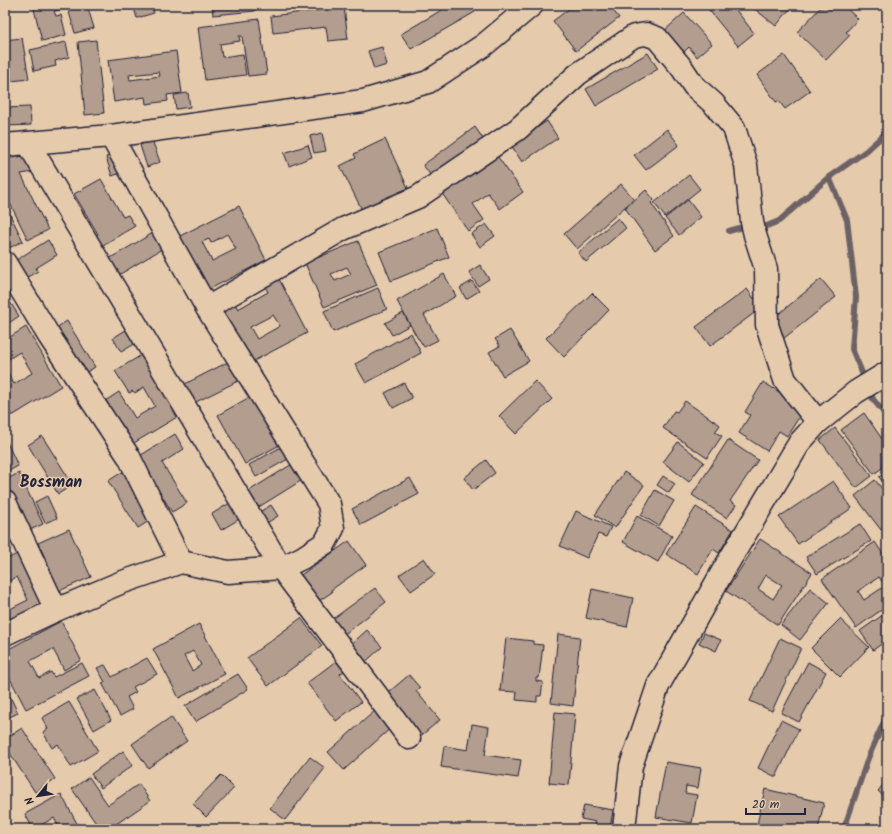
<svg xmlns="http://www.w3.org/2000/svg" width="892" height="834" font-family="Kalam,sans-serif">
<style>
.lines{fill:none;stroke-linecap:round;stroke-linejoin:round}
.stream{stroke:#6c6266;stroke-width:6}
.building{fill:#b29d8e;stroke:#22223b;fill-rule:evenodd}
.street-casing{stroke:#22223b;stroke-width:25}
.secondary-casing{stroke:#22223b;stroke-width:25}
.street{stroke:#e5caac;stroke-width:22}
.secondary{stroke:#e5caac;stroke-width:22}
.labels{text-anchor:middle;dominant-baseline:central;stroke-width:3;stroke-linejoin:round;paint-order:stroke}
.district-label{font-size:16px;font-weight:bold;fill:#22223b;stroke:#e5caac}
</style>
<rect width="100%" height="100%" fill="#e5caac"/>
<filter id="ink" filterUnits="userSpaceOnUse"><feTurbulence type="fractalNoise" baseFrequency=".025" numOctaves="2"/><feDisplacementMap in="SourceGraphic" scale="8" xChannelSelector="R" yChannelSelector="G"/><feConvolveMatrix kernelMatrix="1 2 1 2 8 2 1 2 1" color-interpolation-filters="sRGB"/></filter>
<g filter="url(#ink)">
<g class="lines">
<g class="stream">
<polyline points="829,177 847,220 856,297 852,349 873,399 887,417"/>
<polyline points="758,228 762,228 779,221 829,177 866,151 887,132"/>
<polyline points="729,231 746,226 749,226"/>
<polyline points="844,829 868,758 887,715"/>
</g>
</g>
<g class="building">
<polygon points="33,5 59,5 60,10 54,11 56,16 61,15 66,35 42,41"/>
<polygon points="67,5 87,5 94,28 75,33"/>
<polygon points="133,5 151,5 154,13 137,18"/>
<polygon points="212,5 254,5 255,11 213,15"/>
<polygon points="450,5 471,5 475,12 411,49 401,34"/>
<polygon points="574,5 609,5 619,18 576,51 553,21"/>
<polygon points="705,5 732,5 754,33 738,46"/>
<polygon points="752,5 793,5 776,26 751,6"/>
<polygon points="823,5 843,5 858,19 846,32 850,35 826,60 797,32"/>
<polygon points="344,7 348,39 328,41 326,27 273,33 271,16"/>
<polygon points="684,13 712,44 697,57 689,47 684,52 673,39 671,41 663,32"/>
<polygon points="259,19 267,74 248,76 242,36 239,36 240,41 220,44 222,57 243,54 246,75 205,80 198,27"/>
<polygon points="22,38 29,79 11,81 8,57 5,58 5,40"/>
<polygon points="96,40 104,113 85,115 78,42"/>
<polygon points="66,42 69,57 55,61 56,66 34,71 30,50"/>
<polygon points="382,47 387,65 374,69 368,51"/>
<path d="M 176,51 L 182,93 L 167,95 L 168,101 L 146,104 L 145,97 L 114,102 L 108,60 ZM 159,72 L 160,76 L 130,80 L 129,75 Z"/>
<polygon points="648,53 658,69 596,106 586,89"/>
<polygon points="784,55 810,91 785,109 779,101 776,102 757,75"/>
<polygon points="188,93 190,107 176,109 174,95"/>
<polygon points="30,107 31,125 6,126 5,130 5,108"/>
<polygon points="547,121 558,138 522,162 511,145"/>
<polygon points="475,127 486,143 434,180 423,165"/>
<polygon points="667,129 679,145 646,170 634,155"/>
<polygon points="322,133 326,151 314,153 310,136"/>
<polygon points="385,139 410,192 364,214 340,166 356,158 354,154"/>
<polygon points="152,140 160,162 147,167 140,145"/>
<polygon points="308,145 312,157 289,166 284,153"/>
<polygon points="118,153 124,172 112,176 106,157"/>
<polygon points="495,153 523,192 500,209 488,193 473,204 484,220 468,231 441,192"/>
<polygon points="30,155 34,172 21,174 48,230 28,240 5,193 5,159"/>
<polygon points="689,175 700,189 665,217 654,203"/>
<polygon points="101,179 123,217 128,215 135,226 98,248 92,238 98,234 74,194"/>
<polygon points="621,184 634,199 577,249 564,234"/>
<polygon points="646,190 654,200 651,203 674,236 655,250 625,208"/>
<polygon points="688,200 701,217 679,235 665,218"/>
<polygon points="5,204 23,241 5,250"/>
<path d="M 239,206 L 266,260 L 204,292 L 176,238 ZM 227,234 L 236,249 L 212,261 L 202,242 L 209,239 L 211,243 Z"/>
<polygon points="618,218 626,228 586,262 578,253"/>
<polygon points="486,224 495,236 480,247 471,234"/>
<polygon points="437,228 449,257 391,281 379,252"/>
<polygon points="158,230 167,246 117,276 107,260"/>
<polygon points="48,240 57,255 36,268 38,271 24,279 13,262"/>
<path d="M 358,241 L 377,285 L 324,307 L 305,263 ZM 347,267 L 351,274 L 335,281 L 331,274 Z"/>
<polygon points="480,265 489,279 478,286 469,272"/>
<polygon points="444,274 456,296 424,315 438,340 424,347 419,339 418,339 397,301"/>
<path d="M 279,279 L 307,333 L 246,365 L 219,312 L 235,304 L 238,309 L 268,292 L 265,286 ZM 273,315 L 280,326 L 257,339 L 250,327 Z"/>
<polygon points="821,279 836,297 783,339 769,322"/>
<polygon points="472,281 479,291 466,299 460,288"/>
<polygon points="378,288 387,309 333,332 324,311"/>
<polygon points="747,289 761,308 710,346 696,327"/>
<polygon points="592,293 609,310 564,357 546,338"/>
<polygon points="10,302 19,316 6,325 5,323 5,306"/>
<polygon points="403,313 410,325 392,335 385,323"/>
<polygon points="67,321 95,367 79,377 51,331"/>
<polygon points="26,327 61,386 12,416 5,405 5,368 14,384 32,373 20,352 5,361 5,340"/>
<polygon points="129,328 138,342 121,352 113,338"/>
<polygon points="510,330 529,361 503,376 489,352 500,346 495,339"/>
<polygon points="411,333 421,353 366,383 355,364"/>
<polygon points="145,353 182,414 129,446 102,403 119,392 135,418 155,406 144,387 135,393 133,391 129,393 115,371"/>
<polygon points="230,361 240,380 192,404 183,385"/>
<polygon points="535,381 552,399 516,434 499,416"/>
<polygon points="763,382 805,408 787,436 779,431 767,451 739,433 750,415 745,412"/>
<polygon points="404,383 412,398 393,408 385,393"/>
<polygon points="255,394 283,443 245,464 218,415"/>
<polygon points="685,401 720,425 715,432 722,436 707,458 663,428 674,411 677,412"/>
<polygon points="864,413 887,446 887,464 874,474 841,430"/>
<polygon points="835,428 872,476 856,488 820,440"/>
<polygon points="175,434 184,449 162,463 187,503 172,512 138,457"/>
<polygon points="42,436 73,485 58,494 28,445"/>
<polygon points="5,438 18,466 5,473"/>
<polygon points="728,440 758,460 730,501 736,505 727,518 692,495"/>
<polygon points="678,442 704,462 689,482 663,462"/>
<polygon points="281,447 288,459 256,477 249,465"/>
<polygon points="486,460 495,473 473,490 464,478"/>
<polygon points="297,461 307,477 254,510 244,494"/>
<polygon points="124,471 154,518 138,528 108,481"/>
<polygon points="887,471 887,487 879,477"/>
<polygon points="624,472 644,485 615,528 595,515"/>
<polygon points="19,473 43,524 28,531 5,483 5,480"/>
<polygon points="663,476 675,484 669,493 657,485"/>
<polygon points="410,478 419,494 361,525 352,509"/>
<polygon points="875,480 887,495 887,526 881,530 855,496"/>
<polygon points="833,481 852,508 798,544 779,517"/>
<polygon points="655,490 674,501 659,526 641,515"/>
<polygon points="47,496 57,518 45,523 35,502"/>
<polygon points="236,499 246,515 221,530 212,514"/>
<polygon points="271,505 278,516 262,526 255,515"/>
<polygon points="696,507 733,530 719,553 713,549 698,574 666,554"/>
<polygon points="576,511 611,527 606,537 598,534 587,558 560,546"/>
<polygon points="637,516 672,536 658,562 623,542"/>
<polygon points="860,524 871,541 817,574 806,557"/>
<polygon points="69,529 91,577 59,591 56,582 50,584 42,567 48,564 38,543"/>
<path d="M 760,539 L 812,573 L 778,625 L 726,591 ZM 766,575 L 782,585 L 773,599 L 758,589 Z"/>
<polygon points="349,541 366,565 331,590 332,592 316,603 298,577"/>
<path d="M 875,542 L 887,560 L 887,606 L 856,628 L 822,579 ZM 879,577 L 885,586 L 864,600 L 858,591 Z"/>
<polygon points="23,551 51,607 13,625 6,611 28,600 17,577 7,582 5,578 5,560"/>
<polygon points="424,558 435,574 411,591 399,575"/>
<polygon points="375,588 386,602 342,636 330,621"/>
<polygon points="810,588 829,603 800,640 781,625"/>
<polygon points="592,589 633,598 627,627 586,618"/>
<polygon points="887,612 887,640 873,650 860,631"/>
<polygon points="301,618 322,646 268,686 247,658"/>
<polygon points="840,619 869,647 840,677 811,648"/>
<polygon points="61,621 81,660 64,670 53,649 30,661 39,678 51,672 54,677 82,663 89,676 26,709 5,669 5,651"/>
<path d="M 199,624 L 225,674 L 179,698 L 153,649 ZM 193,651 L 201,665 L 192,671 L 184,656 Z"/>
<polygon points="367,630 382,647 362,665 347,648"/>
<polygon points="704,633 721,640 716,651 699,643"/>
<polygon points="558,634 580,637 573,706 551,703"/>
<polygon points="506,638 533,641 533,644 543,645 539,678 536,678 536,681 543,682 541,696 537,696 537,702 516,700 517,692 500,691"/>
<polygon points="780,638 801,648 772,711 750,701"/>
<polygon points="147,658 157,674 133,687 136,692 127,697 133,709 120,716 102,683 105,682 97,668 105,665 112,677"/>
<polygon points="336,661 344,671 340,674 361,702 336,721 307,683"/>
<polygon points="808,662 826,672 799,722 781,713"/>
<polygon points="238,674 248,689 195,722 185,706"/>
<polygon points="409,675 420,688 416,691 440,720 418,738 384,696"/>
<polygon points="5,686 18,713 5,719"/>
<polygon points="95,690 111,720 94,730 77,699"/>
<polygon points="69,702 98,751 71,767 58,744 52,748 43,732 48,729 42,718"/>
<polygon points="377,709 393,726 344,770 328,752"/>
<polygon points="555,712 575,714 569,785 549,783"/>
<polygon points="171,717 187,741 148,768 132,744"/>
<polygon points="781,720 799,729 776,777 758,768"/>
<polygon points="472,724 489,727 485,755 521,760 518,778 441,767 444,746 468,750"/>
<polygon points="22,728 55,779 35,792 5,746 5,739"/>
<polygon points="123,751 133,765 101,788 91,774"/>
<polygon points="310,757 325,768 285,820 270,808"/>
<polygon points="666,762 701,768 698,788 686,786 685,793 697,795 692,823 656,817"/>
<polygon points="221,775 234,788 206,817 193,804"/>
<polygon points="89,777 108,805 139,784 150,801 109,829 100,829 72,789"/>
<polygon points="887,780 887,799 878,791"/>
<polygon points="765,789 824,803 818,829 756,829"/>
<polygon points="61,794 80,829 60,829 54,818 33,829 25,814"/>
<polygon points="584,805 613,810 610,829 594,829 596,822 581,819"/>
</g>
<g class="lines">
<defs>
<g id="street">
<polyline points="28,143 281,568 409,738"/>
<polyline points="5,263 49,336 129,457 181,562"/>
<polyline points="207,308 343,229 418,197 518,129 578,74 634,36 646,34 657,38 682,68 694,86 714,104 734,128 746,165 752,222 755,235 766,269 767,325 785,380 818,422"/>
<polyline points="5,502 56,610"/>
<polyline points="5,634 56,610 120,583 181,562 228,572 281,568 302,558 325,543 333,528 329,504 207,308 111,136"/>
<polyline points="624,829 631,766 658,686 723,571 800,442 818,422 856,392 887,373"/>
</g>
<polyline id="secondary" points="5,145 111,136 363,101 428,82 484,45 532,5"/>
</defs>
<use href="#street" class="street-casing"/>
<use href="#secondary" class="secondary-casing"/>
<use href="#street" class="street"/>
<use href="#secondary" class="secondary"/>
</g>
</g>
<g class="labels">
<g class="district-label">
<text x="51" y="482">Bossman</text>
</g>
</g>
<rect width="892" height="834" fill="none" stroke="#e5caac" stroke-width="20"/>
<rect x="10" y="10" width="872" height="814" fill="none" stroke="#22223b" stroke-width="1.5" filter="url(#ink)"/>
<g transform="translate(38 796) rotate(240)" stroke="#e5caac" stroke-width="3" paint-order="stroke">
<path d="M0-3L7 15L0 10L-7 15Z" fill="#22223b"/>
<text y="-6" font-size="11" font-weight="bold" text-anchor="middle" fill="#22223b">N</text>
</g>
<path d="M746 808v6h59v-6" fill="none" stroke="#22223b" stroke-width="2"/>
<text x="752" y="808" font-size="12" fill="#22223b" stroke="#e5caac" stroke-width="3" paint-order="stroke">20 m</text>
</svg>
